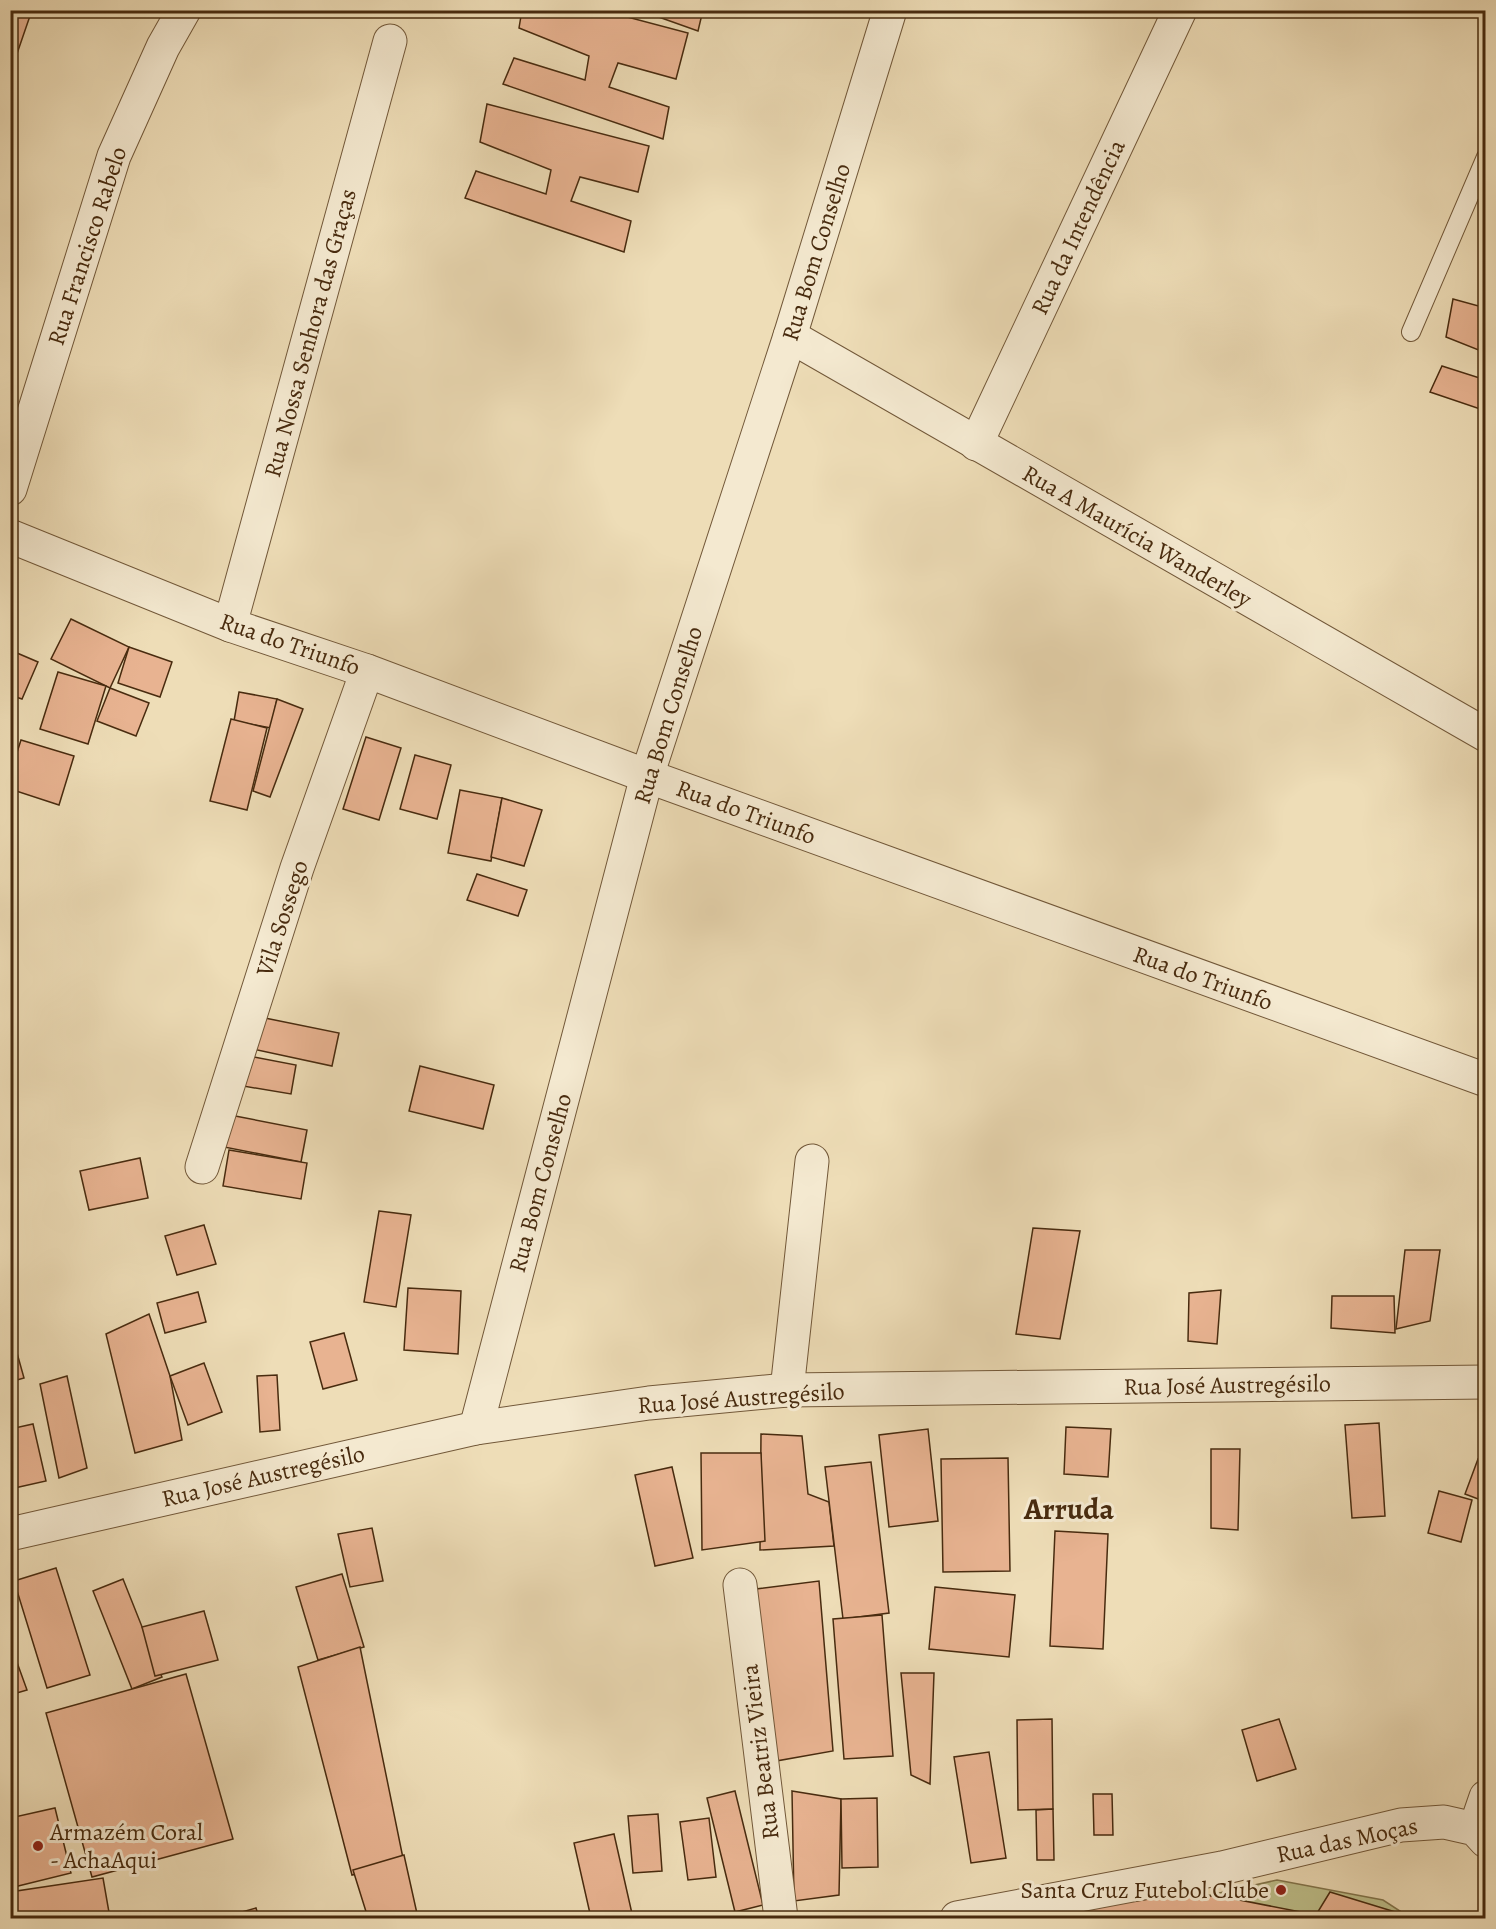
<svg xmlns="http://www.w3.org/2000/svg" width="1496" height="1929" font-family="Alegreya,serif">
<style>
.green{fill:#bebf8a;stroke:#83754c;stroke-width:1.5}
.building{fill:#e8b391;stroke:#482b0f;stroke-width:1.5}
.lines{fill:none;stroke-linecap:round;stroke-linejoin:round}
.service-casing{stroke:#725839;stroke-width:20}
.minor-casing{stroke:#725839;stroke-width:35}
.tertiary-casing{stroke:#725839;stroke-width:35}
.service{stroke:#f4e9d0;stroke-width:18}
.minor{stroke:#f4e9d0;stroke-width:33}
.tertiary{stroke:#f4e9d0;stroke-width:33}
.poi-dot{fill:#8f2418;stroke:#f4e9d0;stroke-width:2}
.labels{text-anchor:middle;dominant-baseline:central;stroke-width:6;stroke-linejoin:round;paint-order:stroke}
.street-label{font-size:24px;fill:#482b0f;stroke:#f4e9d0}
.poi-label{font-size:24px;fill:#482b0f;stroke:#f4e9d0;text-anchor:start}
.district-label{font-size:30px;font-weight:bold;fill:#482b0f;stroke:#f4e9d0}
</style>
<rect width="100%" height="100%" fill="#eeddb7"/>
<filter id="stains"><feTurbulence type="fractalNoise" baseFrequency=".00333" numOctaves="4"/><feColorMatrix values="0 0 0 0 .2 0 0 0 0 .09 0 0 0 0 .02 0 0 0 .5 -.17"/></filter>
<radialGradient id="worn" r=".72"><stop offset=".6" stop-color="#630" stop-opacity="0"/><stop offset="1" stop-color="#630" stop-opacity=".3"/></radialGradient>
<polygon class="green" points="1277,1880 1383,1900 1409,1917 1415,1918 1042,1918 1171,1896 1206,1896"/>
<g class="building">
<polygon points="10,10 32,10 10,74"/>
<polygon points="522,10 601,10 688,33 676,79 618,63 609,87 669,107 663,139 503,84 514,58 585,80 589,56 519,28"/>
<polygon points="639,10 703,10 698,31"/>
<polygon points="487,104 649,146 638,192 580,177 571,201 631,221 624,252 465,198 476,171 546,194 551,170 480,142"/>
<polygon points="1453,299 1486,308 1486,353 1446,337"/>
<polygon points="1442,366 1486,380 1486,411 1430,392"/>
<polygon points="71,619 129,647 110,688 51,659"/>
<polygon points="129,647 172,662 160,697 118,683"/>
<polygon points="10,650 38,662 22,699 10,695"/>
<polygon points="58,672 106,686 88,744 40,729"/>
<polygon points="110,688 149,703 136,736 97,721"/>
<polygon points="239,692 277,699 271,728 234,721"/>
<polygon points="277,699 303,709 270,797 253,791"/>
<polygon points="231,719 267,728 247,810 210,801"/>
<polygon points="366,737 401,748 379,820 343,809"/>
<polygon points="21,740 74,756 59,805 10,789 10,774"/>
<polygon points="415,755 451,765 437,819 400,809"/>
<polygon points="460,790 502,798 491,861 448,853"/>
<polygon points="502,798 542,810 524,866 491,857"/>
<polygon points="477,874 527,890 518,916 467,900"/>
<polygon points="260,1017 339,1033 332,1066 253,1049"/>
<polygon points="249,1056 296,1065 291,1094 243,1086"/>
<polygon points="420,1066 494,1085 483,1129 409,1111"/>
<polygon points="230,1115 307,1130 301,1162 224,1147"/>
<polygon points="229,1150 307,1163 301,1199 223,1186"/>
<polygon points="140,1158 148,1198 89,1210 80,1171"/>
<polygon points="379,1211 411,1215 396,1307 364,1302"/>
<polygon points="204,1225 216,1264 177,1275 165,1236"/>
<polygon points="1033,1228 1080,1231 1060,1339 1016,1334"/>
<polygon points="1405,1250 1440,1250 1430,1321 1396,1329"/>
<polygon points="408,1288 461,1291 458,1354 404,1350"/>
<polygon points="1221,1290 1217,1344 1188,1341 1189,1293"/>
<polygon points="198,1292 206,1322 165,1333 157,1303"/>
<polygon points="1332,1296 1394,1296 1395,1333 1331,1328"/>
<polygon points="149,1314 170,1376 182,1440 135,1453 106,1334"/>
<polygon points="10,1328 24,1378 10,1382"/>
<polygon points="344,1333 357,1380 323,1389 310,1342"/>
<polygon points="204,1363 222,1412 188,1425 170,1376"/>
<polygon points="277,1375 280,1430 260,1432 257,1376"/>
<polygon points="67,1376 87,1468 59,1478 40,1384"/>
<polygon points="1379,1423 1385,1516 1352,1518 1345,1425"/>
<polygon points="33,1424 46,1481 10,1489 10,1429"/>
<polygon points="1066,1427 1111,1429 1108,1477 1064,1474"/>
<polygon points="928,1429 938,1521 889,1527 879,1435"/>
<polygon points="761,1434 802,1436 808,1494 829,1502 834,1546 760,1550"/>
<polygon points="1211,1449 1240,1449 1238,1530 1211,1528"/>
<polygon points="701,1453 761,1453 765,1541 702,1550"/>
<polygon points="1008,1458 1010,1571 943,1572 941,1459"/>
<polygon points="1478,1459 1486,1462 1486,1502 1465,1494"/>
<polygon points="871,1462 889,1613 843,1619 825,1467"/>
<polygon points="672,1467 693,1558 655,1566 635,1475"/>
<polygon points="1439,1491 1472,1500 1461,1542 1428,1533"/>
<polygon points="372,1528 383,1581 350,1587 338,1534"/>
<polygon points="1055,1531 1108,1534 1103,1649 1050,1646"/>
<polygon points="56,1568 90,1675 47,1688 14,1581"/>
<polygon points="342,1574 364,1647 318,1660 296,1587"/>
<polygon points="123,1579 162,1677 132,1689 93,1591"/>
<polygon points="819,1581 833,1751 776,1761 756,1589"/>
<polygon points="935,1587 1015,1595 1009,1657 929,1649"/>
<polygon points="204,1611 218,1660 155,1676 142,1627"/>
<polygon points="882,1615 893,1756 844,1759 833,1619"/>
<polygon points="10,1643 27,1690 10,1695"/>
<polygon points="360,1647 404,1863 352,1875 298,1667"/>
<polygon points="901,1673 934,1673 930,1784 911,1775"/>
<polygon points="186,1674 233,1839 92,1877 46,1713"/>
<polygon points="1052,1719 1053,1809 1018,1810 1017,1720"/>
<polygon points="1279,1719 1296,1769 1257,1781 1242,1730"/>
<polygon points="989,1752 1006,1858 971,1863 954,1757"/>
<polygon points="735,1791 763,1905 735,1912 707,1798"/>
<polygon points="792,1791 841,1799 839,1895 794,1901"/>
<polygon points="1093,1794 1112,1794 1113,1835 1094,1835"/>
<polygon points="877,1798 878,1867 842,1868 841,1799"/>
<polygon points="55,1808 71,1873 10,1888 10,1818"/>
<polygon points="1053,1809 1054,1860 1037,1860 1036,1810"/>
<polygon points="658,1814 662,1871 633,1873 628,1816"/>
<polygon points="709,1818 716,1877 688,1880 680,1822"/>
<polygon points="614,1834 633,1918 591,1918 574,1843"/>
<polygon points="404,1855 418,1918 368,1918 353,1870"/>
<polygon points="103,1878 110,1918 10,1918 10,1892"/>
<polygon points="1330,1892 1415,1918 1042,1918 1090,1907 1171,1896 1219,1896 1316,1915"/>
<polygon points="256,1908 259,1918 221,1918"/>
</g>
<g class="lines">
<defs>
<polyline id="service" points="1411,332 1486,157"/>
<g id="minor">
<polyline points="790,336 1486,735"/>
<polyline points="976,444 1180,10"/>
<polyline points="10,489 114,156 163,47 184,10"/>
<polyline points="10,536 230,625 367,671 647,776 1486,1080"/>
<polyline points="230,625 390,41"/>
<polyline points="202,1167 297,868 367,671"/>
<polyline points="787,1390 812,1161"/>
<polyline points="476,1428 647,776 790,336 890,10"/>
<polyline points="10,1534 476,1428 649,1403 787,1390 1486,1382"/>
<polyline points="740,1585 781,1918"/>
<polyline points="1475,1829 1486,1797"/>
</g>
<polyline id="tertiary" points="957,1918 1222,1868 1401,1825 1444,1822 1475,1829 1486,1841"/>
</defs>
<use href="#service" class="service-casing"/>
<use href="#minor" class="minor-casing"/>
<use href="#tertiary" class="tertiary-casing"/>
<use href="#service" class="service"/>
<use href="#minor" class="minor"/>
<use href="#tertiary" class="tertiary"/>
</g>
<g class="poi-dot">
<circle cx="38" cy="1846" r="6"/>
<circle cx="1281" cy="1890" r="6"/>
</g>
<g class="labels">
<g class="street-label">
<text transform="translate(1078 227) rotate(-65)">Rua da Intendência</text>
<text transform="translate(87 246) rotate(-72)">Rua Francisco Rabelo</text>
<text transform="translate(816 252) rotate(-73)">Rua Bom Conselho</text>
<text transform="translate(310 333) rotate(-75)">Rua Nossa Senhora das Graças</text>
<text transform="translate(1137 536) rotate(30)">Rua A Maurícia Wanderley</text>
<text transform="translate(290 644) rotate(19)">Rua do Triunfo</text>
<text transform="translate(668 715) rotate(-73)">Rua Bom Conselho</text>
<text transform="translate(746 812) rotate(20)">Rua do Triunfo</text>
<text transform="translate(282 918) rotate(-72)">Vila Sossego</text>
<text transform="translate(1203 978) rotate(20)">Rua do Triunfo</text>
<text transform="translate(540 1183) rotate(-75)">Rua Bom Conselho</text>
<text transform="translate(1227 1385) rotate(-1)">Rua José Austregésilo</text>
<text transform="translate(741 1398) rotate(-4)">Rua José Austregésilo</text>
<text transform="translate(263 1476) rotate(-13)">Rua José Austregésilo</text>
<text transform="translate(760 1752) rotate(-97)">Rua Beatriz Vieira</text>
<text transform="translate(1347 1840) rotate(-12)">Rua das Moças</text>
</g>
<g class="poi-label">
<text x="50" y="1832">Armazém Coral<tspan x="50" dy="28">- AchaAqui</tspan></text>
<text x="1269" y="1890" text-anchor="end">Santa Cruz Futebol Clube</text>
</g>
<g class="district-label">
<text x="1069" y="1509">Arruda</text>
</g>
</g>
<rect width="1496" height="1929" fill="none" stroke="#eeddb7" stroke-width="36"/>
<rect x="12" y="12" width="1472" height="1905" fill="none" stroke="#482b0f" stroke-width="3"/>
<rect x="18" y="18" width="1460" height="1893" fill="none" stroke="#482b0f" stroke-width="1.5"/>
<rect width="100%" height="100%" filter="url(#stains)"/>
<rect width="100%" height="100%" fill="url(#worn)"/>
</svg>
